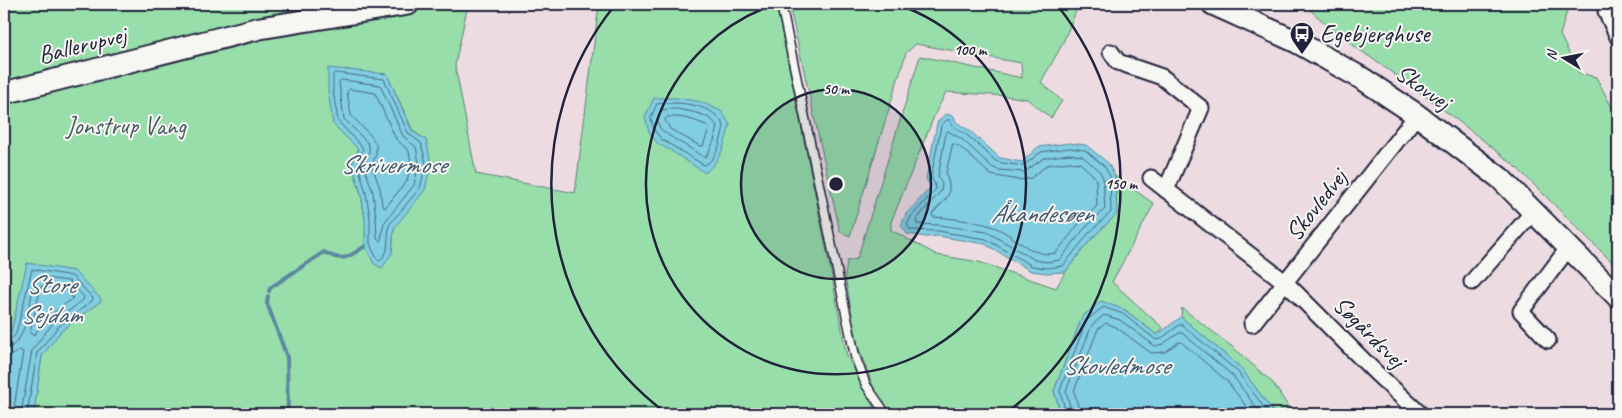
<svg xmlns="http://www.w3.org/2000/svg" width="1622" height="418" font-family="Caveat,sans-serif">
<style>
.green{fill:#97deab;stroke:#5c8073;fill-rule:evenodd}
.water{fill:#81cde1;stroke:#5b899f}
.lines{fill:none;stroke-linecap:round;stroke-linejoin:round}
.shore{stroke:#48667d;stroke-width:1}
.stream{stroke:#5b899f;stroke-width:4}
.lane-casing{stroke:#22223b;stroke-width:11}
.street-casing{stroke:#22223b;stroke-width:19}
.secondary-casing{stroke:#22223b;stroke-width:25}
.lane{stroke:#f6f6f2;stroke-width:8}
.street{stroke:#f6f6f2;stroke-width:15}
.secondary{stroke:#f6f6f2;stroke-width:21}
.ring{fill:none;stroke:#22223b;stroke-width:2.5}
.labels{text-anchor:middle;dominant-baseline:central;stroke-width:4;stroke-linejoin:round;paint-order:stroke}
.poi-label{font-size:25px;fill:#22223b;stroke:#f6f6f2;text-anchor:start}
.street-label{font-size:25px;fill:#22223b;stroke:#f6f6f2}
.park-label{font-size:25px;fill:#455a5d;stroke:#f6f6f2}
.water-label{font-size:26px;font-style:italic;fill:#3e556d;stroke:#f6f6f2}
.centre{fill:#22223b;stroke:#f6f6f2;stroke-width:2.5}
.ring-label{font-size:15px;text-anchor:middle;font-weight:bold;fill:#22223b;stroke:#f6f6f2;stroke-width:4;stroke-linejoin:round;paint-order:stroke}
</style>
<rect width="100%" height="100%" fill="#ecdce2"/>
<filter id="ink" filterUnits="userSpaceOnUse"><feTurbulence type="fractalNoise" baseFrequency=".02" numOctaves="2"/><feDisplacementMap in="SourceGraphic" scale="10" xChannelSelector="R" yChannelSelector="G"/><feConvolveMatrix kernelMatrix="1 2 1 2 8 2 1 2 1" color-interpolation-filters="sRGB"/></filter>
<g filter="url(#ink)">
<g class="green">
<path d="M 4,4 L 468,4 L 455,65 L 476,174 L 575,193 L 599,4 L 776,4 L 829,262 L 847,356 L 877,414 L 26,414 L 34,411 L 42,356 L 61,331 L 102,300 L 28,263 L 11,332 L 4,339 ZM 345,69 L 363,73 L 387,74 L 413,131 L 426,140 L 394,228 L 392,253 L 365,219 L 361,194 L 352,165 L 358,149 Z"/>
<path d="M 789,4 L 1079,4 L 1062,45 L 1041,82 L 1062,101 L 1051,118 L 1027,99 L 1007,96 L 946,92 L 935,114 L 891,222 L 891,230 L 937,255 L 979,262 L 1056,288 C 1071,260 1093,236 1117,214 L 1115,176 L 1154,204 L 1112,282 L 1163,328 L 1157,335 L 1125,310 L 1101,302 L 1082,317 L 1054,391 L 1061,414 L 891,414 L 875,392 L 858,346 L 845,277 L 847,261 L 857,259 L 920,56 L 1022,78 L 1021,63 L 916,44 L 906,53 L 850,236 L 840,232 Z"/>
<polygon points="1303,4 1569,4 1560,35 1579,73 1596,77 1618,119 1618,268 1515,166 1479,137 1428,98 1340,36"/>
<polygon points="1182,308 1235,349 1273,383 1293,414 1275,414 1241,368 1181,317"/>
</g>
<g class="water">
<polygon points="328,68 387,74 412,131 426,140 431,163 425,190 394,228 392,253 382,268 374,264 365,246 365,219 361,194 352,165 358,149 333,124 328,91"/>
<path d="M 654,98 L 678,98 L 701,102 L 721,111 L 730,125 C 724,145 722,159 705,173 L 670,150 L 658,144 L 649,132 L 645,117 Z"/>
<polygon points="945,114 954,116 956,122 970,131 1000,158 1022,162 1038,147 1069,143 1086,145 1108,163 1115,176 1117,214 1093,237 1065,272 1047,273 1031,271 985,244 938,236 926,237 907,234 901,225 906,214 931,187 926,179 937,123"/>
<polygon points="27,263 74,271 102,300 61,331 42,356 34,412 26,414 4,414 4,339 11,332"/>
<polygon points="1101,301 1125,310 1157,335 1181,317 1241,368 1275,414 1061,414 1054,391 1082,317"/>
</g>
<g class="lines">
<g class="shore">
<polygon points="336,73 384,79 408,133 421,143 426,163 420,188 389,225 387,251 380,261 377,259 370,244 370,218 366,193 358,165 363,148 338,121 333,91 333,75"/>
<polygon points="342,80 380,85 403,136 416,147 419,163 414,185 384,223 381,239 380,241 377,239 376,218 373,192 364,166 369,152 369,146 366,141 344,119 339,82"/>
<polygon points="350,89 375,93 396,139 409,151 411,162 407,181 385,208 382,206 380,188 372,166 376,154 376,144 371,136 351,115 347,92"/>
<path d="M 657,104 C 679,101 715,104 724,126 C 721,139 717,161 704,165 L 661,139 L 654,130 L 651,118 Z"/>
<path d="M 677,109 C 691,112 709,113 717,126 L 714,141 L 706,157 L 703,157 C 695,151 685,145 676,140 C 664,132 652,128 661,110 Z"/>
<path d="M 668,117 C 682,116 695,120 708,126 L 709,129 L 703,146 L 700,146 L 670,129 L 665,120 Z"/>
<polygon points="947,120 950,120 953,126 967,135 997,162 1023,166 1041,152 1069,148 1085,150 1104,166 1110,176 1111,212 1089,233 1063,266 1047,268 1032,266 986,239 938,231 910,230 907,224 911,217 936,189 935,185 931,177 941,126"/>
<polygon points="948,131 963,140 992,167 998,170 1024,172 1044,158 1069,154 1082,156 1099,170 1103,178 1105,209 1084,229 1060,260 1047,262 1035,260 987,232 939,225 917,224 916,220 941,191 942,184 938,176 946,133"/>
<path d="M 953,144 L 959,146 L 991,175 L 1019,180 L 1031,178 L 1047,165 L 1069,162 L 1080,163 L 1093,175 L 1096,180 L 1097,206 L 1078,225 L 1056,253 C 1030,259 1014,233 991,226 C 975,221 950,218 933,217 L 932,214 L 945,200 L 949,193 L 949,184 L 946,174 Z"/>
<polygon points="44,285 65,288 73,298 48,317 34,335 32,335 30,332 41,287"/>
<polyline points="4,342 9,341 16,334 32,269 72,276 93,298 92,301 58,327 37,353 27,414"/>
<path d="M 4,349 C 29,347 28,295 37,277 L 69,281 L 84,297 L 83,300 L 53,323 L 32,350 L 21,414"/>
<polyline points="4,356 12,355 20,350 23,352 13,414"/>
<polyline points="1066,414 1060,390 1086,321 1103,307 1123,314 1156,340 1161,339 1179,325 1182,325 1237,371 1269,414"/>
<polyline points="1072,414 1066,391 1092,325 1104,315 1120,320 1155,346 1163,344 1179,333 1182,333 1233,376 1261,414"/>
<polyline points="1080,414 1074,391 1098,329 1106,323 1116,327 1151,353 1165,352 1179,342 1181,342 1227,381 1252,414"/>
</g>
<g class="stream">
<path d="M 269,291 L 270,288 L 324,252 C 342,263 349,257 365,246"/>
<polyline points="268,296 267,303 287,357 288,414"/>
</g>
<defs>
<polyline id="lane" points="781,4 855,356 866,385 886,414"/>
<g id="street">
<polyline points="1618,6 1606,11 1618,37"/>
<polyline points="1111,52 1118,62 1162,77 1201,108 1166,190"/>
<polyline points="1151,178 1286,283 1375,372 1420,414"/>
<polyline points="1472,282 1534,211"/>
<polyline points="1252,324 1417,115"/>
<polyline points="1548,340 1521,311 1569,247"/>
</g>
<g id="secondary">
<polyline points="1213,4 1297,42 1363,79 1417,115 1500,178 1618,297"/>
<polyline points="4,93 260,28 408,4"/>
</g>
</defs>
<use href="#lane" class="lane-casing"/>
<use href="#street" class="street-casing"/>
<use href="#secondary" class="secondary-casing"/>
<use href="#lane" class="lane"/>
<use href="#street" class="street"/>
<use href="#secondary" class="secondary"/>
</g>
</g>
<circle cx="836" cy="184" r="95" fill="#22223b" fill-opacity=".12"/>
<g class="ring">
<circle cx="836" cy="184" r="95"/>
<path d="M896 4A190 190 0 1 1 776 4"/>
<path d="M666 413A285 285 0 0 1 615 5M1057 5A285 285 0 0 1 1006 413"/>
</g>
<defs>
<symbol id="bus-pin" viewBox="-11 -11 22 30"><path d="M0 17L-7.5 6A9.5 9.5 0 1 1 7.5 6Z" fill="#22223b" stroke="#f6f6f2"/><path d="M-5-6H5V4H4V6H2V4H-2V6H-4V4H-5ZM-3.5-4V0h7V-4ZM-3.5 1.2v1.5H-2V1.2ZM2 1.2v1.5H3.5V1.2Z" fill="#fff"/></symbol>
</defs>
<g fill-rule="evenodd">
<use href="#bus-pin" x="1288" y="20" width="28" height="38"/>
</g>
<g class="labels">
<g class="poi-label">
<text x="1320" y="34">Egebjerghuse</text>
</g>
<g class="street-label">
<text transform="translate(82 45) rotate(-14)">Ballerupvej</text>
<text transform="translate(1423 87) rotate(35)">Skovvej</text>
<text transform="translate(1316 205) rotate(-52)">Skovledvej</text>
<text transform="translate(1369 332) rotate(45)">Søgårdsvej</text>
</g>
<g class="park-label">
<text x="126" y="126">Jonstrup Vang</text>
</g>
<g class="water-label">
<text x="393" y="164">Skrivermose</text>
<text x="1042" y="213">Åkandesøen</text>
<text x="51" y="284">Store<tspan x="51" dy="30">Sejdam</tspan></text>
<text x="1116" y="365">Skovledmose</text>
</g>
</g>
<circle cx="836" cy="184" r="8" class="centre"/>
<g class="ring-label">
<text x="970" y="55">100 m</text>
<text x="836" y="94">50 m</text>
<text x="1121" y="189">150 m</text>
</g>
<rect width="1622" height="418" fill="none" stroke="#f6f6f2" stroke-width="20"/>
<rect x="10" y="10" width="1602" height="398" fill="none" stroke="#22223b" stroke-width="2" filter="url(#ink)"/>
<g transform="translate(1564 58) rotate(280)" stroke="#f6f6f2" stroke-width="4" paint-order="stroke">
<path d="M0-4L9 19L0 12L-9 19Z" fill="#22223b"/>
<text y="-8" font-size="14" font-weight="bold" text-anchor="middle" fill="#22223b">N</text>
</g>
</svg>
